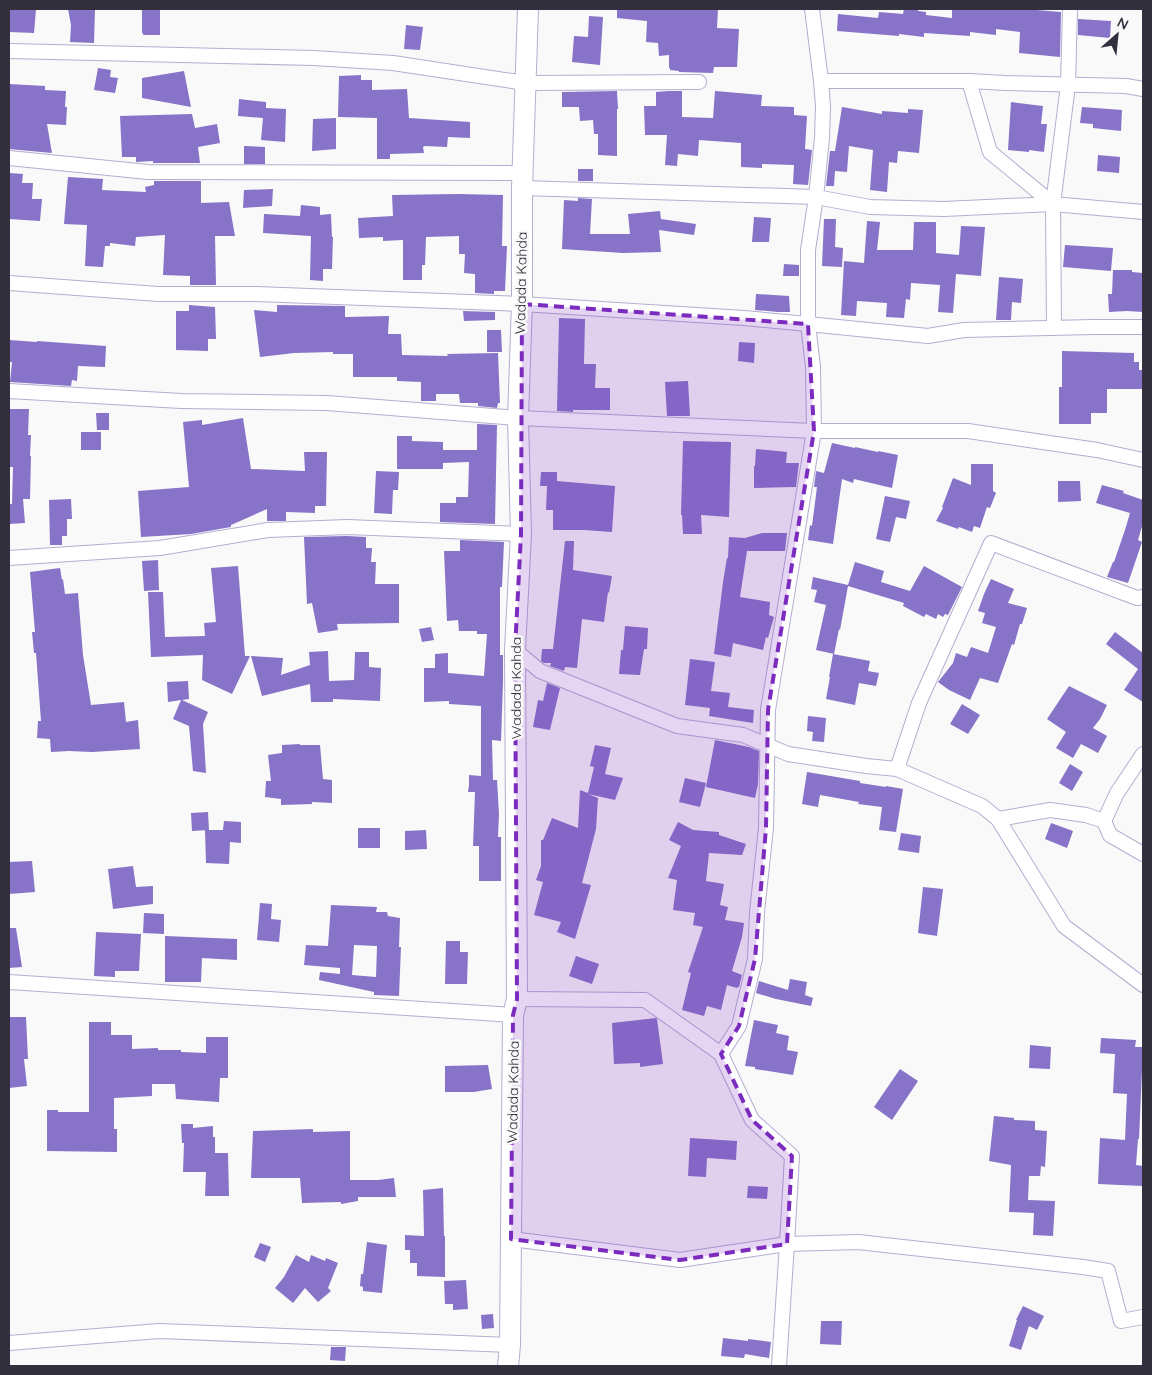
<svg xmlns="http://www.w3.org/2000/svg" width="1152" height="1375" font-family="Quicksand,sans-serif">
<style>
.building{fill:#8773c8;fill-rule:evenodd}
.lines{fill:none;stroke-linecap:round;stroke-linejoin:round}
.minor-casing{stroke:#b3aed0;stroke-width:16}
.secondary-casing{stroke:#b3aed0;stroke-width:22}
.minor{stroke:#fff;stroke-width:14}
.secondary{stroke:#fff;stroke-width:20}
.marked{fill:#7b2cbf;fill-opacity:0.2;stroke:#7b2cbf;stroke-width:4;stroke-dasharray:10 6;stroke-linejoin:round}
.labels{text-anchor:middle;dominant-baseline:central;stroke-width:5;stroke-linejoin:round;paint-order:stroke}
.street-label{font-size:14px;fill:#33303e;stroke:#f9f9f9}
</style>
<rect width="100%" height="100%" fill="#f9f9f9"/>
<g class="building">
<polygon points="9,9 36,9 34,33 9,32"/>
<polygon points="68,9 95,9 94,43 70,42 71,25"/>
<polygon points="142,9 160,9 160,35 143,35 143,33 142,33"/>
<polygon points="617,9 718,9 717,28 739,29 737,67 714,67 713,73 679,72 679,71 670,70 670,68 669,68 669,55 659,56 658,43 646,42 647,21 617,18"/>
<polygon points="904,9 918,9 918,11 926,12 926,15 952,18 952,9 1024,9 1061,12 1060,57 1019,53 1020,32 996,29 996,35 970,32 970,36 924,33 924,37 899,34 899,36 837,31 838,14 878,18 879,12 903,14"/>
<polygon points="589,16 603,17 600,65 572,62 574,36 588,37"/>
<polygon points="1078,19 1111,21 1110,38 1078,35"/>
<polygon points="406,25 423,27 420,50 404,49"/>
<polygon points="98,68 111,70 110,77 118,78 115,93 94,90"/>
<polygon points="184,71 191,107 142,98 142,78"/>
<polygon points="361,75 361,80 372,80 372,90 407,89 409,118 470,122 470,138 448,137 447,147 425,146 423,147 424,153 390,154 390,159 377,159 377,118 338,117 339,76"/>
<polygon points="9,84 45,86 45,90 66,91 65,107 67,107 66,125 47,124 52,153 9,149"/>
<polygon points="617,91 618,109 617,109 617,156 598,155 598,134 594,134 593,120 580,121 579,107 562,107 562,92"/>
<polygon points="669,91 682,91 682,117 713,118 715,91 762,95 761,106 794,107 794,115 807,116 805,149 812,150 808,185 793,184 794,165 762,164 762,168 741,167 741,143 699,140 698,156 678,154 677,166 665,165 667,135 645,135 644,106 656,106 656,92"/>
<polygon points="239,99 266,102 266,108 286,109 285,142 261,140 263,118 238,116"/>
<polygon points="1011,102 1043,106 1041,124 1047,124 1044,152 1029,150 1029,152 1008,150"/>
<polygon points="842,107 882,114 882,111 908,113 908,109 923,110 919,153 898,151 897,163 889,162 887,192 870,190 873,150 849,146 847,172 835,171 834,186 826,186 830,151 835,151"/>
<polygon points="1082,107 1122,110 1121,131 1093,128 1093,124 1080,123"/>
<polygon points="192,114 195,128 217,124 220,143 198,147 200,163 153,163 153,161 136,162 136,157 122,157 120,116"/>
<polygon points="336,118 336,149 312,151 313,119"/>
<polygon points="244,146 265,147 265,164 244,164"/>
<polygon points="1098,155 1120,157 1119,173 1097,171"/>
<rect x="578" y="169" width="15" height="12"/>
<polygon points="9,173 23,174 22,183 33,183 32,199 42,199 40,221 9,219"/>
<polygon points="68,177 103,179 102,190 146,192 145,187 154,185 154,181 201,181 201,203 229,202 235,236 215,236 216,285 190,285 190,276 163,275 165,235 136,237 135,246 110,243 110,246 105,246 103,267 85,266 87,225 64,224"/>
<polygon points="273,189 272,206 243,208 244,190"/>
<polygon points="458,194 503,195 502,246 507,246 505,291 494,291 494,294 475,293 475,274 464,273 465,254 459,254 459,236 426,237 425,265 422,265 422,280 403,280 403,240 383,241 383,237 359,238 358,218 393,216 392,195"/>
<polygon points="578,198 592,199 590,234 630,234 628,214 660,211 661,219 696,224 694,235 659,230 661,252 623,253 562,249 564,200 578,201"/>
<polygon points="301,205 320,207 320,215 331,214 332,237 333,237 332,269 323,269 323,281 310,280 311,236 263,233 264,214 300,216"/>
<polygon points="754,217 771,218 769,242 752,242"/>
<polygon points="824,219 836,219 835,247 843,248 842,267 822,266"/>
<polygon points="867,221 880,222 877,250 913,250 914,222 936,222 936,253 959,255 961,226 985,227 981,276 956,274 953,313 938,312 940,285 911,283 910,300 906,299 904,318 886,317 887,303 857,301 856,316 841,315 844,261 864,263"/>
<polygon points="1065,245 1113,248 1111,271 1063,267"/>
<polygon points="784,264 799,265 799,276 783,276"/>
<polygon points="1113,270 1132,270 1132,272 1143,273 1143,312 1127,311 1109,312 1108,294 1112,294"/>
<polygon points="999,277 1023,279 1021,303 1012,302 1011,320 996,320"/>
<polygon points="756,294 789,296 790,312 778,312 755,310"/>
<polygon points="189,305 215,307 216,339 208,339 208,351 176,350 176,311 189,311"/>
<polygon points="277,305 345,306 345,317 389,316 388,334 401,334 402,355 448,356 447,354 498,353 500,403 498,403 497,408 478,406 478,403 460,403 459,394 436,394 436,401 421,401 421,382 397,381 397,377 353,377 353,354 333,354 333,352 294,353 260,357 254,310 277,312"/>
<polygon points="463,311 495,312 495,320 464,321"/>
<polygon points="559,318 585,319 584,364 596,364 595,388 610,388 610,410 573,410 573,412 557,411"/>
<polygon points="487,330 501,330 502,352 487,352"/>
<polygon points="9,340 37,342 37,341 106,346 105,367 78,366 77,381 72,380 71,386 10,382 12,362 9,362"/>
<polygon points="739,342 755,343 754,363 738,361"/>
<polygon points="1062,351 1134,353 1134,362 1139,362 1139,370 1143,370 1143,389 1107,389 1107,413 1091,413 1091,424 1059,424 1059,387 1062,387"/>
<polygon points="688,381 690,416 667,416 665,382"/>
<polygon points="9,409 29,409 28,435 31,435 30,456 31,456 30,499 23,499 25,523 9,524 9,504 12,504 13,467 9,467"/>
<polygon points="96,413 109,413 109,430 97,430"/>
<polygon points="243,418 251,469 305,471 304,452 327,452 326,506 315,506 315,513 286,512 286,521 267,521 267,509 231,525 231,527 191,534 141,537 138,491 189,487 183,422 202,420 202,425"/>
<polygon points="477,424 497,425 495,524 440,522 440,503 456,503 456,497 468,497 469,462 443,463 443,469 397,469 397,436 412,436 412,441 443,442 443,450 477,450"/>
<rect x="81" y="432" width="20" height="18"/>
<polygon points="683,441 731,442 729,517 701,515 702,534 683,534 682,515 681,515"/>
<polygon points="832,443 855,448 855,447 878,452 878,451 898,455 892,488 854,479 853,483 842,479 833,544 808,540 810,525 812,526 817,487 814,487 816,471 824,473"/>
<polygon points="756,449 787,452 786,463 799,463 796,487 754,488 754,466 755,466"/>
<polygon points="971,464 993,464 993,491 996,493 990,508 987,507 980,528 974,526 972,532 959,527 958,529 936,521 943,508 942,507 953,478 971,485"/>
<polygon points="376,471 399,472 398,490 393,490 392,514 374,513"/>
<polygon points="541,472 557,472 557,481 615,486 612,532 584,530 553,530 553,510 546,510 547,486 540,486"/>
<polygon points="1058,481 1080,481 1081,501 1058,502"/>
<polygon points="1102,485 1124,491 1123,493 1143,500 1143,523 1138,540 1142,542 1128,583 1107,577 1113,562 1114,562 1125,530 1130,513 1096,503"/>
<polygon points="885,496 910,501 906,519 896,517 890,542 876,539"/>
<polygon points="71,499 72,519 67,519 67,536 62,536 62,545 50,545 49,500"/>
<polygon points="762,533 787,533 785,551 747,551 740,597 770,602 769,615 774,617 768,638 766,637 763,650 733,643 731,657 714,654 723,582 727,558 728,558 729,537 745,538"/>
<polygon points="347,536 366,537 366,548 372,548 371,562 376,562 375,584 399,584 399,623 337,624 338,630 318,633 312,603 307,604 304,537"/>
<polygon points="460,540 504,542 502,587 500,587 500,655 503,655 503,682 501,741 492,740 493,780 497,780 499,814 498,837 501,837 501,881 479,881 479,846 473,846 475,792 468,792 469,785 469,775 481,776 481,706 449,704 449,701 424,702 424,668 435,668 435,654 448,653 448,673 484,676 487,634 477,634 477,631 459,631 458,620 447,621 444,551 460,551"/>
<polygon points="565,541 574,541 573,570 612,576 609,593 608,592 604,622 582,619 577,668 565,667 564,671 550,666 551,663 544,663 541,661 542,649 553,649"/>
<polygon points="158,560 159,590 144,591 142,561"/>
<polygon points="855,562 884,571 881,582 910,591 924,566 962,587 948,615 945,614 943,617 938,614 936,619 926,614 924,617 903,606 904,603 848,586 840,630 839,629 834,654 816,650 826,605 814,602 817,590 811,589 813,577 848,585"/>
<polygon points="238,566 245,656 250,656 232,694 202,680 203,655 151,657 148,592 163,592 165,637 205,636 204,623 216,622 211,568"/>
<polygon points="60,568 62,580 63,579 65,594 78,593 83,655 91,705 124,702 126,722 138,720 140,749 92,752 69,751 51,752 50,739 37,738 38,721 41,721 36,653 34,653 32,632 35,632 30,572"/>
<polygon points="991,579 1014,589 1008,603 1027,608 1022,624 1020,624 1014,645 1012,644 998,683 980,678 970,700 949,690 938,682 953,663 956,653 967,657 971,647 988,653 996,627 982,623 985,613 978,611 984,594"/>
<polygon points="625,626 648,628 647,649 644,649 640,675 619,674 621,650 623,650"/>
<polygon points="431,627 434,640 422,642 419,629"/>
<polygon points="1115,632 1143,653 1143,702 1124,690 1138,669 1106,644"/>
<polygon points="328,651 329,681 354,680 355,652 369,652 369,667 381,668 380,701 333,699 333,702 311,702 310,684 262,696 251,656 283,658 281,675 310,665 309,652"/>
<polygon points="833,654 870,661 868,671 879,673 876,686 859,683 855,705 826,699 830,677 829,677"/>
<polygon points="690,659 715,662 711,691 730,693 728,707 754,710 753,723 709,716 710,708 685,705"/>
<polygon points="188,681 189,699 182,700 208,712 203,724 206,773 193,771 189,726 173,719 181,700 168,702 167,682"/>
<polygon points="547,683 560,688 550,730 533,727 538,700 543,701"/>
<polygon points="1069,686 1107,705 1100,719 1093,728 1107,736 1098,753 1081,744 1073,758 1056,748 1066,732 1047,719"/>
<polygon points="962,704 980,715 968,734 950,724"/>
<polygon points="808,716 826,718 824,742 812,741 813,732 807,731"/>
<polygon points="715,740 749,747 759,751 758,784 755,798 706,787"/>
<polygon points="300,744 300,745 320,745 323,779 332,780 332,803 312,802 312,804 281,805 281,799 265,797 266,781 271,781 268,755 282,753 282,745"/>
<polygon points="595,745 611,748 605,774 623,778 615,800 588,794 598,798 596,829 582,883 591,885 575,939 557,932 561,922 534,915 543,882 536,880 541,866 541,840 543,840 552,818 578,828 580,790 588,793 594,767 590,766"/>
<polygon points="1070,764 1083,772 1072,791 1059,783"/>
<polygon points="807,772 860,781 860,783 886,787 886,786 903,789 896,832 879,830 882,807 858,804 859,802 820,795 818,807 802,804"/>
<polygon points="685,778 706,783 700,807 679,802"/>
<polygon points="208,812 209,830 192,831 191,813"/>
<polygon points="224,821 241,822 241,843 230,842 229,864 206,863 205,830 223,830"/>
<polygon points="678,822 693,830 719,832 719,835 746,844 742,855 709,853 706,881 724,884 720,905 728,907 725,920 744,923 742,937 732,971 742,975 739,987 738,987 737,988 727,985 721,1010 707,1006 704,1016 682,1010 691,973 688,972 703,927 693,925 695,913 673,910 677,880 668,878 681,846 669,840"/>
<polygon points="1051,823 1073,831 1067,848 1045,839"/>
<rect x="358" y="828" width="22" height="20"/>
<polygon points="426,830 427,849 405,850 405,831"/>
<polygon points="901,833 921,836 919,853 898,850"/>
<polygon points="32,861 35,892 9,894 9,862"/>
<polygon points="133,866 136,887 153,886 153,904 113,909 108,869"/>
<polygon points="923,887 943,889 937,936 918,933"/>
<polygon points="260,903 272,904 271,919 281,920 279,942 257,940"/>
<path d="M 331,905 L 377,907 L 376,912 L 387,912 L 388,916 L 400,918 L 399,947 L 401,947 L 399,996 L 374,995 L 374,992 L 319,980 L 320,972 L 340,974 L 340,968 L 304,965 L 306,945 L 328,946 ZM 354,945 L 377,946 L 376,977 L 352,975 Z"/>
<polygon points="144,913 164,914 164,934 143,933"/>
<polygon points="9,928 16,928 22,967 9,968"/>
<polygon points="96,932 141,934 139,971 115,971 115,977 94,976"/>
<polygon points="165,936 237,939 237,960 202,958 201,982 165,982"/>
<polygon points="446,941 460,941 460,952 468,952 467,984 445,984"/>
<polygon points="576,956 599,964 592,984 569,976"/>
<polygon points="790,979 807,982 805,995 813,998 811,1006 776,999 756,993 759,981 788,990"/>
<polygon points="9,1017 26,1017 28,1059 24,1059 27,1086 9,1088"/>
<polygon points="656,1018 657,1019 663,1064 640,1067 640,1063 614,1064 612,1023"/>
<polygon points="754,1020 778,1025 776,1033 789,1036 787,1050 798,1052 793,1075 755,1069 755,1067 745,1066"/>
<polygon points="89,1022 111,1022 111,1035 132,1035 132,1049 158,1048 158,1050 181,1050 181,1052 206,1053 206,1037 228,1037 228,1078 220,1078 219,1102 176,1099 175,1084 152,1084 152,1096 114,1098 114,1129 117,1129 117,1152 47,1151 47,1110 58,1110 58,1112 89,1112"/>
<polygon points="1101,1038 1136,1040 1135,1047 1143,1047 1139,1139 1138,1139 1136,1165 1143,1166 1143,1186 1098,1184 1100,1138 1125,1140 1127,1094 1113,1093 1115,1054 1100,1053"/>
<polygon points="1030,1045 1051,1047 1050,1069 1029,1068"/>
<polygon points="488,1065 492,1089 474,1092 445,1092 445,1066"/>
<polygon points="900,1069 918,1081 892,1120 874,1107"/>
<polygon points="994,1116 1014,1118 1014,1120 1035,1121 1035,1130 1047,1131 1045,1167 1041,1166 1040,1176 1029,1176 1028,1200 1055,1201 1053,1236 1033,1235 1034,1213 1009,1212 1011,1165 989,1161"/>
<polygon points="181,1124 193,1124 193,1128 213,1126 213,1137 215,1137 215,1153 228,1153 229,1196 205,1196 206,1172 183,1172 184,1143 182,1143"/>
<polygon points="313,1129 313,1132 350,1131 350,1180 378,1180 394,1178 396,1197 358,1197 358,1201 341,1204 341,1202 302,1203 300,1178 251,1178 253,1131"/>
<polygon points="690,1138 737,1141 736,1160 707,1158 706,1177 688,1176"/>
<polygon points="748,1186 768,1187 767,1199 747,1198"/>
<polygon points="443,1188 444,1236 445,1236 445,1277 417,1276 417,1263 410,1263 410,1250 405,1250 405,1235 424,1236 423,1190"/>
<polygon points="367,1242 387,1245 382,1293 363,1291 363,1287 360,1286 361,1274 363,1274"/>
<polygon points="260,1243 271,1247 265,1262 254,1257"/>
<polygon points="296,1255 309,1262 311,1255 325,1261 326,1258 338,1263 328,1288 331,1291 318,1302 305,1288 293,1303 275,1288 284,1277"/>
<polygon points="466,1280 468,1309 453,1310 453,1304 445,1304 444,1281"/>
<polygon points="1023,1306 1044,1316 1037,1330 1029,1326 1021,1350 1009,1346 1017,1320 1016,1320"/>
<polygon points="493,1314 494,1328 482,1329 481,1315"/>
<polygon points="821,1321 842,1321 841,1345 820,1344"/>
<polygon points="723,1338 748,1341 748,1339 771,1342 769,1358 745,1354 744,1358 721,1356"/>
<polygon points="331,1347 346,1347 345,1361 330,1360"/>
</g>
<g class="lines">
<defs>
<g id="minor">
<polyline points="9,51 314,58 393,63 525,83 699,82"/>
<polyline points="821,81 969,81 1005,83 1126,86 1143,89"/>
<polyline points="969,81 990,152 1053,204 1054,328"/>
<polyline points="9,158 148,172 523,173"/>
<polyline points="522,188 816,197 870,207 944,209 1053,204 1143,212"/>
<polyline points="1053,204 1068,85 1070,9"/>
<polyline points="9,283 158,294 256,294 522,304 744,318 808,324 808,250 816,197 822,138 823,106 821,81 812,9"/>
<polyline points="9,391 181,401 327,403 518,418 814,431 968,431 1097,450 1143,460"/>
<polyline points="9,558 160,548 268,530 347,527 521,534"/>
<polyline points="515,650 540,671 677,726 743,735 788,754 866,766 897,769 982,806 998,819 1050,810 1086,815 1104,821 1110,835 1143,854"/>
<polyline points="897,769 919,703 991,543 1137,598 1143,597"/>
<polyline points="998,819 1064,926 1143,985"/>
<polyline points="1104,821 1117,793 1143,754"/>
<polyline points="9,982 513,1015"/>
<polyline points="517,999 645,1000 721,1054 752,1120 792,1156 787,1244 858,1242 1083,1267 1108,1271 1121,1321 1143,1317"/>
<polyline points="721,1054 739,1026 755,959 757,912 766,828 768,710 814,431 813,367 808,324 928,336 964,330 1093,327 1143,327"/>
<polyline points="511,1239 680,1260 787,1244 779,1366"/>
<polyline points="9,1343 159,1331 510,1345"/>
</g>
<polyline id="secondary" points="508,1366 510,1345 513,1015 517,999 515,650 521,534 518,418 522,304 522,188 528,9"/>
</defs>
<use href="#minor" class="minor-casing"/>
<use href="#secondary" class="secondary-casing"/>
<use href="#minor" class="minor"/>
<use href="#secondary" class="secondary"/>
</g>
<path class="marked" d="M 522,304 L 808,324 L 814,431 L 768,710 L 766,828 L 755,959 L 739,1026 L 721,1054 L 752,1120 L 792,1156 L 787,1244 L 680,1260 L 511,1239 L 513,1015 L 517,999 L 515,650 L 521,534 Z"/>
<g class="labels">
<g class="street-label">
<text transform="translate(521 283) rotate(-89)">Wadada Kahda</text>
<text transform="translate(516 688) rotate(-90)">Wadada Kahda</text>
<text transform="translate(513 1092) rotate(-89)">Wadada Kahda</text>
</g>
</g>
<rect width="1152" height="1375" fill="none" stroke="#33303e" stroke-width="20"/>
<g transform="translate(1117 35) rotate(27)" stroke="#f9f9f9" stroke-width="4" paint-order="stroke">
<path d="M0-4L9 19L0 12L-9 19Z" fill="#33303e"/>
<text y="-8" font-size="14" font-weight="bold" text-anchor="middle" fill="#33303e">N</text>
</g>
</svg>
